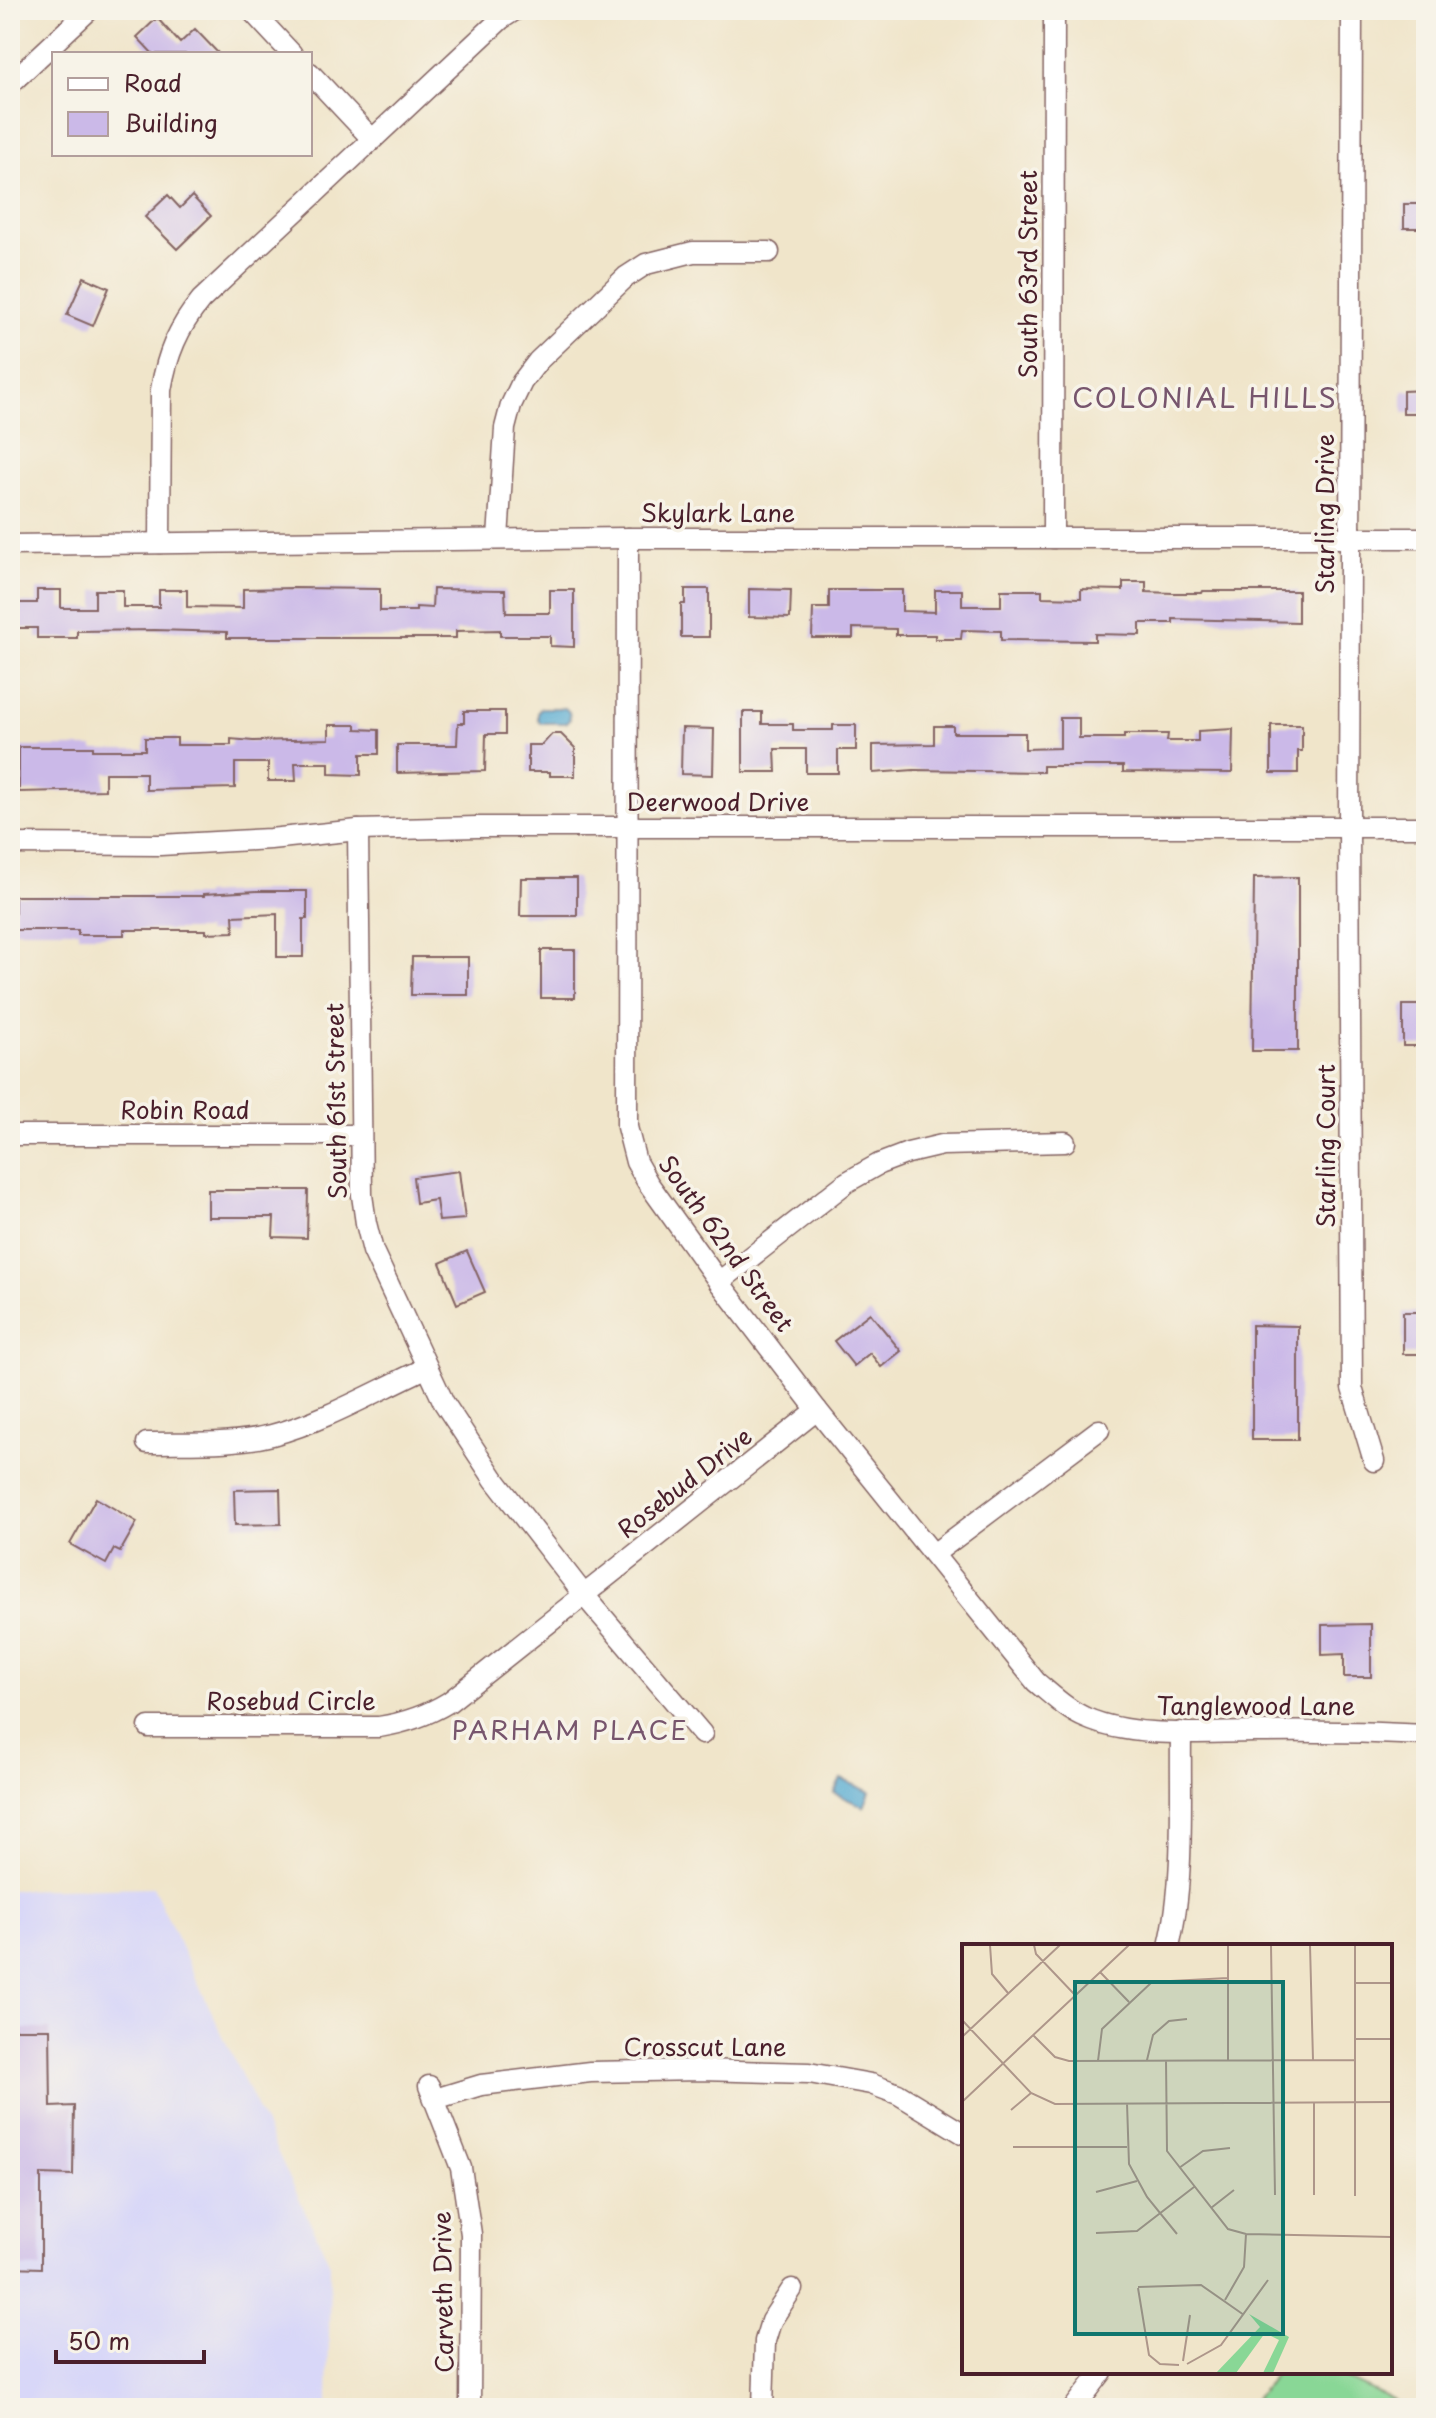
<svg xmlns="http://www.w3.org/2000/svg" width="1436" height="2418" font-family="'Playpen Sans',sans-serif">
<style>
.built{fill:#d8d7f8}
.green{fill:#89d796;stroke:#6a7b60;stroke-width:2}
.water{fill:#56abd2;stroke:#50657e;stroke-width:2}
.building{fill:#cbb9e8}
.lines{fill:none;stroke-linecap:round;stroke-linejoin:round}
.minor-casing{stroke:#846463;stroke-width:23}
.minor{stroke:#fff;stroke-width:20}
.labels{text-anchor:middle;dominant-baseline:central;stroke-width:7;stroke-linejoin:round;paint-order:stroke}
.street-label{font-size:24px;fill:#4a1f2b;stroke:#f7f3e8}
.neighbourhood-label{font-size:26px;letter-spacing:2px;fill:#77556d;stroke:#f7f3e8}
.quarter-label{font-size:28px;letter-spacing:2px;fill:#77556d;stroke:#f7f3e8}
.inset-road{fill:none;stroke:#ae968a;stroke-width:2}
.view{fill:#0f766e;fill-opacity:0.15;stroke:#0f766e;stroke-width:4}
.inset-edge{fill:none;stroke:#4a1f2b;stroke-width:4}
</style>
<rect width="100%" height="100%" fill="#f7f3e8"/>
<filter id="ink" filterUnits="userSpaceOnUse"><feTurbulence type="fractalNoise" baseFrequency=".0125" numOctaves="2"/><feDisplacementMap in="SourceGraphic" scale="16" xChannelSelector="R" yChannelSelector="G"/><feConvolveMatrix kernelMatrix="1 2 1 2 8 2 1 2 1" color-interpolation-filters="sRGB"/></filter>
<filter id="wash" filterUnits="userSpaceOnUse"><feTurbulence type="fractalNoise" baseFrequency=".006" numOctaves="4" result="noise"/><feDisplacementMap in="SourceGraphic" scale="32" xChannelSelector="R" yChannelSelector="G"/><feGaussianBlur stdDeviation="1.8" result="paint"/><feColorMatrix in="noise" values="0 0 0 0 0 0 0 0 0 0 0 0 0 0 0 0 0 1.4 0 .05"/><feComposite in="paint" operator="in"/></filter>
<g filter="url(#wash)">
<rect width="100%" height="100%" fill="#f0e5ca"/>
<polygon class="built" points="153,1887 330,2264 328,2408 10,2408 10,1890"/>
<polygon class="green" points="1276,2372 1333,2372 1410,2408 1249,2408"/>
<g class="water">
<polygon points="541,708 565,708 569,712 570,719 566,723 541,723 538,719 538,712"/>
<polygon points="841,1779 870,1792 864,1807 834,1793"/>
</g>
<g id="blocks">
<g class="building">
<polygon points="157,18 180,43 195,29 219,54 153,54 137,37"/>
<polygon points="168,195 180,208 192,196 211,216 177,249 145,217"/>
<rect x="1404" y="204" width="22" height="24"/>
<polygon points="84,277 109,288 93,326 67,315"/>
<polygon points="1426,390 1426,413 1403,413 1403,391"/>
<polygon points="1123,582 1146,582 1146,592 1173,593 1202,593 1203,591 1298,591 1298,622 1173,619 1173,623 1140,623 1140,635 1095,634 1095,641 1001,640 1001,631 962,630 961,639 935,639 935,635 896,635 896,629 853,628 853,638 812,638 813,608 829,608 829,590 902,590 902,611 935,612 935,590 962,590 962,606 1001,606 1001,590 1042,590 1042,597 1081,598 1081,589 1123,590"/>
<polygon points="294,588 380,589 380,611 416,611 416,607 432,608 433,589 505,590 506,613 550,613 550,590 574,590 574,647 550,646 550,636 500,636 500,630 456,631 456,638 227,638 227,632 155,630 77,631 77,638 37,638 37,628 10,628 10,603 37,603 37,590 61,590 61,608 95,608 95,590 123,590 123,607 159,607 159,590 187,590 187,607 243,608 243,589"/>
<polygon points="685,589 709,589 709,637 681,637 681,604 685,604"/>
<polygon points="749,589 791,590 790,618 749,617"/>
<polygon points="464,711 505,711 505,734 486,734 485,771 397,773 397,745 457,745 458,723 464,723"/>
<polygon points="743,712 762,712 762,724 793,724 793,730 833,730 833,725 856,725 856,750 838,750 838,773 806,773 806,749 775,749 776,772 743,772"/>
<polygon points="1060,718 1079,718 1079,738 1124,738 1124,734 1168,734 1167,741 1198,741 1198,731 1233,729 1232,773 1123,772 1123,766 1043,766 1043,772 914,770 873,773 873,745 934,744 934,726 953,726 953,733 1025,733 1025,749 1060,748"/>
<polygon points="329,725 356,725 356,729 379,730 379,754 361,754 361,775 329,774 329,763 295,763 296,781 268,781 268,763 235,763 235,788 146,790 146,773 105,773 105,790 19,792 19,747 93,747 93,750 145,750 145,738 177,738 177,745 231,745 231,739 253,741 329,739"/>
<polygon points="1271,725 1302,725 1302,751 1298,751 1298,773 1271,773"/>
<polygon points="682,728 714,729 713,775 681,774"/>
<polygon points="552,734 561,734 575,748 575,776 550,776 550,772 528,772 528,745 542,745"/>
<polygon points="1298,877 1298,1051 1252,1051 1254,878"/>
<polygon points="521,878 577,878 577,916 520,916"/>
<polygon points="257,891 307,891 307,919 303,919 303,957 277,957 277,914 233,916 234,932 206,933 206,930 124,930 124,935 78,935 78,930 15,930 15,896 204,896 204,894"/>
<rect x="541" y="950" width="34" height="48"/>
<polygon points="412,957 468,957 468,995 411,995"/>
<rect x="1403" y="1005" width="23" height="41"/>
<polygon points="459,1171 465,1219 439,1221 436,1200 416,1203 413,1177"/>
<polygon points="208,1190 308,1190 307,1238 273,1237 274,1217 208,1217"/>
<polygon points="467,1251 485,1292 457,1304 440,1263"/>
<rect x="1403" y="1312" width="23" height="42"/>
<polygon points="870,1313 901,1351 881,1367 870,1353 854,1366 834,1341"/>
<polygon points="1252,1325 1298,1326 1298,1440 1252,1440"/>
<polygon points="280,1489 281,1524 235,1525 234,1490"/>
<polygon points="96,1498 137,1522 120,1552 114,1549 106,1564 70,1544"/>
<polygon points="1371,1624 1371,1677 1344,1677 1344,1654 1322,1655 1322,1625"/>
<polygon points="10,2029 50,2029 51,2107 74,2106 73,2175 41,2174 41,2268 10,2267"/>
</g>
</g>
</g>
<g filter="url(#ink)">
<use href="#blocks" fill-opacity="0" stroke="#846463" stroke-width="2"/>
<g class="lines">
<defs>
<g id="minor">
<polyline points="251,10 292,54"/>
<polyline points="1352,10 1349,827 1352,1388 1374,1461"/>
<polyline points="310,73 372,139"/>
<polyline points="10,84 89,10"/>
<path d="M 628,538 L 627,1127 L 636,1162 L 648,1183 L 719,1282 L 817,1410 L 1036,1682 C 1052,1695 1067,1710 1086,1718 C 1134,1739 1203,1732 1255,1732 C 1312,1731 1369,1732 1426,1735"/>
<polyline points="1053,538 1054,10"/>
<polyline points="498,539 505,428 511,405 522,382 538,361 626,277 646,264 693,252 769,252"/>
<path d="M 160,543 L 161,390 C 167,354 178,328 201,300 L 501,19 L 515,10"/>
<polyline points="10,545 628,538 1426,538"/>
<polyline points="358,830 362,1195 366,1223 373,1251 444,1403 494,1479 584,1595 702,1734"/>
<polyline points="10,844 160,845 270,839 358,830 477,827 1426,827"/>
<polyline points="10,1135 360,1135"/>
<polyline points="719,1282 847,1182 879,1164 908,1153 942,1145 1065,1142"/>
<path d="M 147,1443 C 188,1442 232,1445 272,1435 C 325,1421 376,1391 426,1368"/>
<polyline points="935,1553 1099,1430"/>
<path d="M 149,1727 L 379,1727 C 405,1723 426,1716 449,1702 L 817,1410"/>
<path d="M 1169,1946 C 1185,1881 1180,1800 1181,1732"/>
<polyline points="429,2086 461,2168 471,2234 470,2408"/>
<polyline points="435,2099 481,2085 590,2072 701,2070 809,2073 871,2084 898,2094 964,2134"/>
<polyline points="763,2408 765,2341 771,2321 792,2289"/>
<polyline points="1074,2408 1102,2372"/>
</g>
</defs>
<use href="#minor" class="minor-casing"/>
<use href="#minor" class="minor"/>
</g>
</g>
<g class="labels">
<g class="street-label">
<text transform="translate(1027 274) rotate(-90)">South 63rd Street</text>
<text x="718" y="512">Skylark Lane</text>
<text transform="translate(1324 514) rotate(-90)">Starling Drive</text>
<text x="718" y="801">Deerwood Drive</text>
<text transform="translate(335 1101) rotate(-91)">South 61st Street</text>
<text x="185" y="1109">Robin Road</text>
<text transform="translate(1325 1146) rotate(-90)">Starling Court</text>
<text transform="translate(727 1243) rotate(54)">South 62nd Street</text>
<text transform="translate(684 1482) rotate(-38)">Rosebud Drive</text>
<text x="291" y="1700">Rosebud Circle</text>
<text x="1256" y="1705">Tanglewood Lane</text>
<text x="705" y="2046">Crosscut Lane</text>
<text transform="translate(442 2292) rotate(-91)">Carveth Drive</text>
</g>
<g class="neighbourhood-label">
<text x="570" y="1729">PARHAM PLACE</text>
</g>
<g class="quarter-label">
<text x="1205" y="396">COLONIAL HILLS</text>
</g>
</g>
<g transform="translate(962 1944)">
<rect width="430" height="430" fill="#f0e5ca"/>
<path d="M 287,370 L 327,393 L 311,429 L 301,429 L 317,396 L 303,389 L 274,429 L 254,429 L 298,383 Z" fill="#89d796"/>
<path class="inset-road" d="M 28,1 L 30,30 L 46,49M 72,1 L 74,10 L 113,51M 309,1 L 313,251M 348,1 L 351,116M 393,1 L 393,252M 138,28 L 167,58M 393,39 L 430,39M 0,76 L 69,149 L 93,160 L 430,158M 71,91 L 93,113 L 107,117 L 393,116M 0,93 L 98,1M 393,95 L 430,95M 185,116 L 191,91 L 207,77 L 225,75M 204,116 L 205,207 L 266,285 L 284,290 L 430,293M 266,116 L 266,1M 136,117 L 140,85 L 190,38 L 266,34M 0,158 L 167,1M 165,159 L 167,220 L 185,253 L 215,290M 49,166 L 69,149M 51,203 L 165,203M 217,224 L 241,207 L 268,204M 134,248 L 175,237M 352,251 L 352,158M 249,264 L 272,246M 134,289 L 175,287 L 232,243M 176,343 L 239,341 L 282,371M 176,344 L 187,411 L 198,420 L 217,421M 263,356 L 282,323 L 284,290M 221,417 L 228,371M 225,420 L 259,401 L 306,336"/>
<path class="view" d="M 113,38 L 321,38 L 321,390 L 113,390 Z"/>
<rect width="430" height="430" class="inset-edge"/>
</g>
<rect width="1436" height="2418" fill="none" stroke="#f7f3e8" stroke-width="40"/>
<rect x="52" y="52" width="260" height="104" fill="#f7f3e8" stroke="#b29e9c" stroke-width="2"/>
<rect x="68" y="78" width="40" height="12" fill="#ffffff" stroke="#b29e9c" stroke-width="2"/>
<text x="124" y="92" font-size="24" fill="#4a1f2b">Road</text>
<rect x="68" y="112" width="40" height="24" fill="#cbb9e8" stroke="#b29e9c" stroke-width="2"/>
<text x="124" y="132" font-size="24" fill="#4a1f2b">Building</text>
<path d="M56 2350v12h148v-12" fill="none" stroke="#4a1f2b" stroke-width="4"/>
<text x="68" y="2350" font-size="24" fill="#4a1f2b" stroke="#f7f3e8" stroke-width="6" paint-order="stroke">50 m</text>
</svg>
